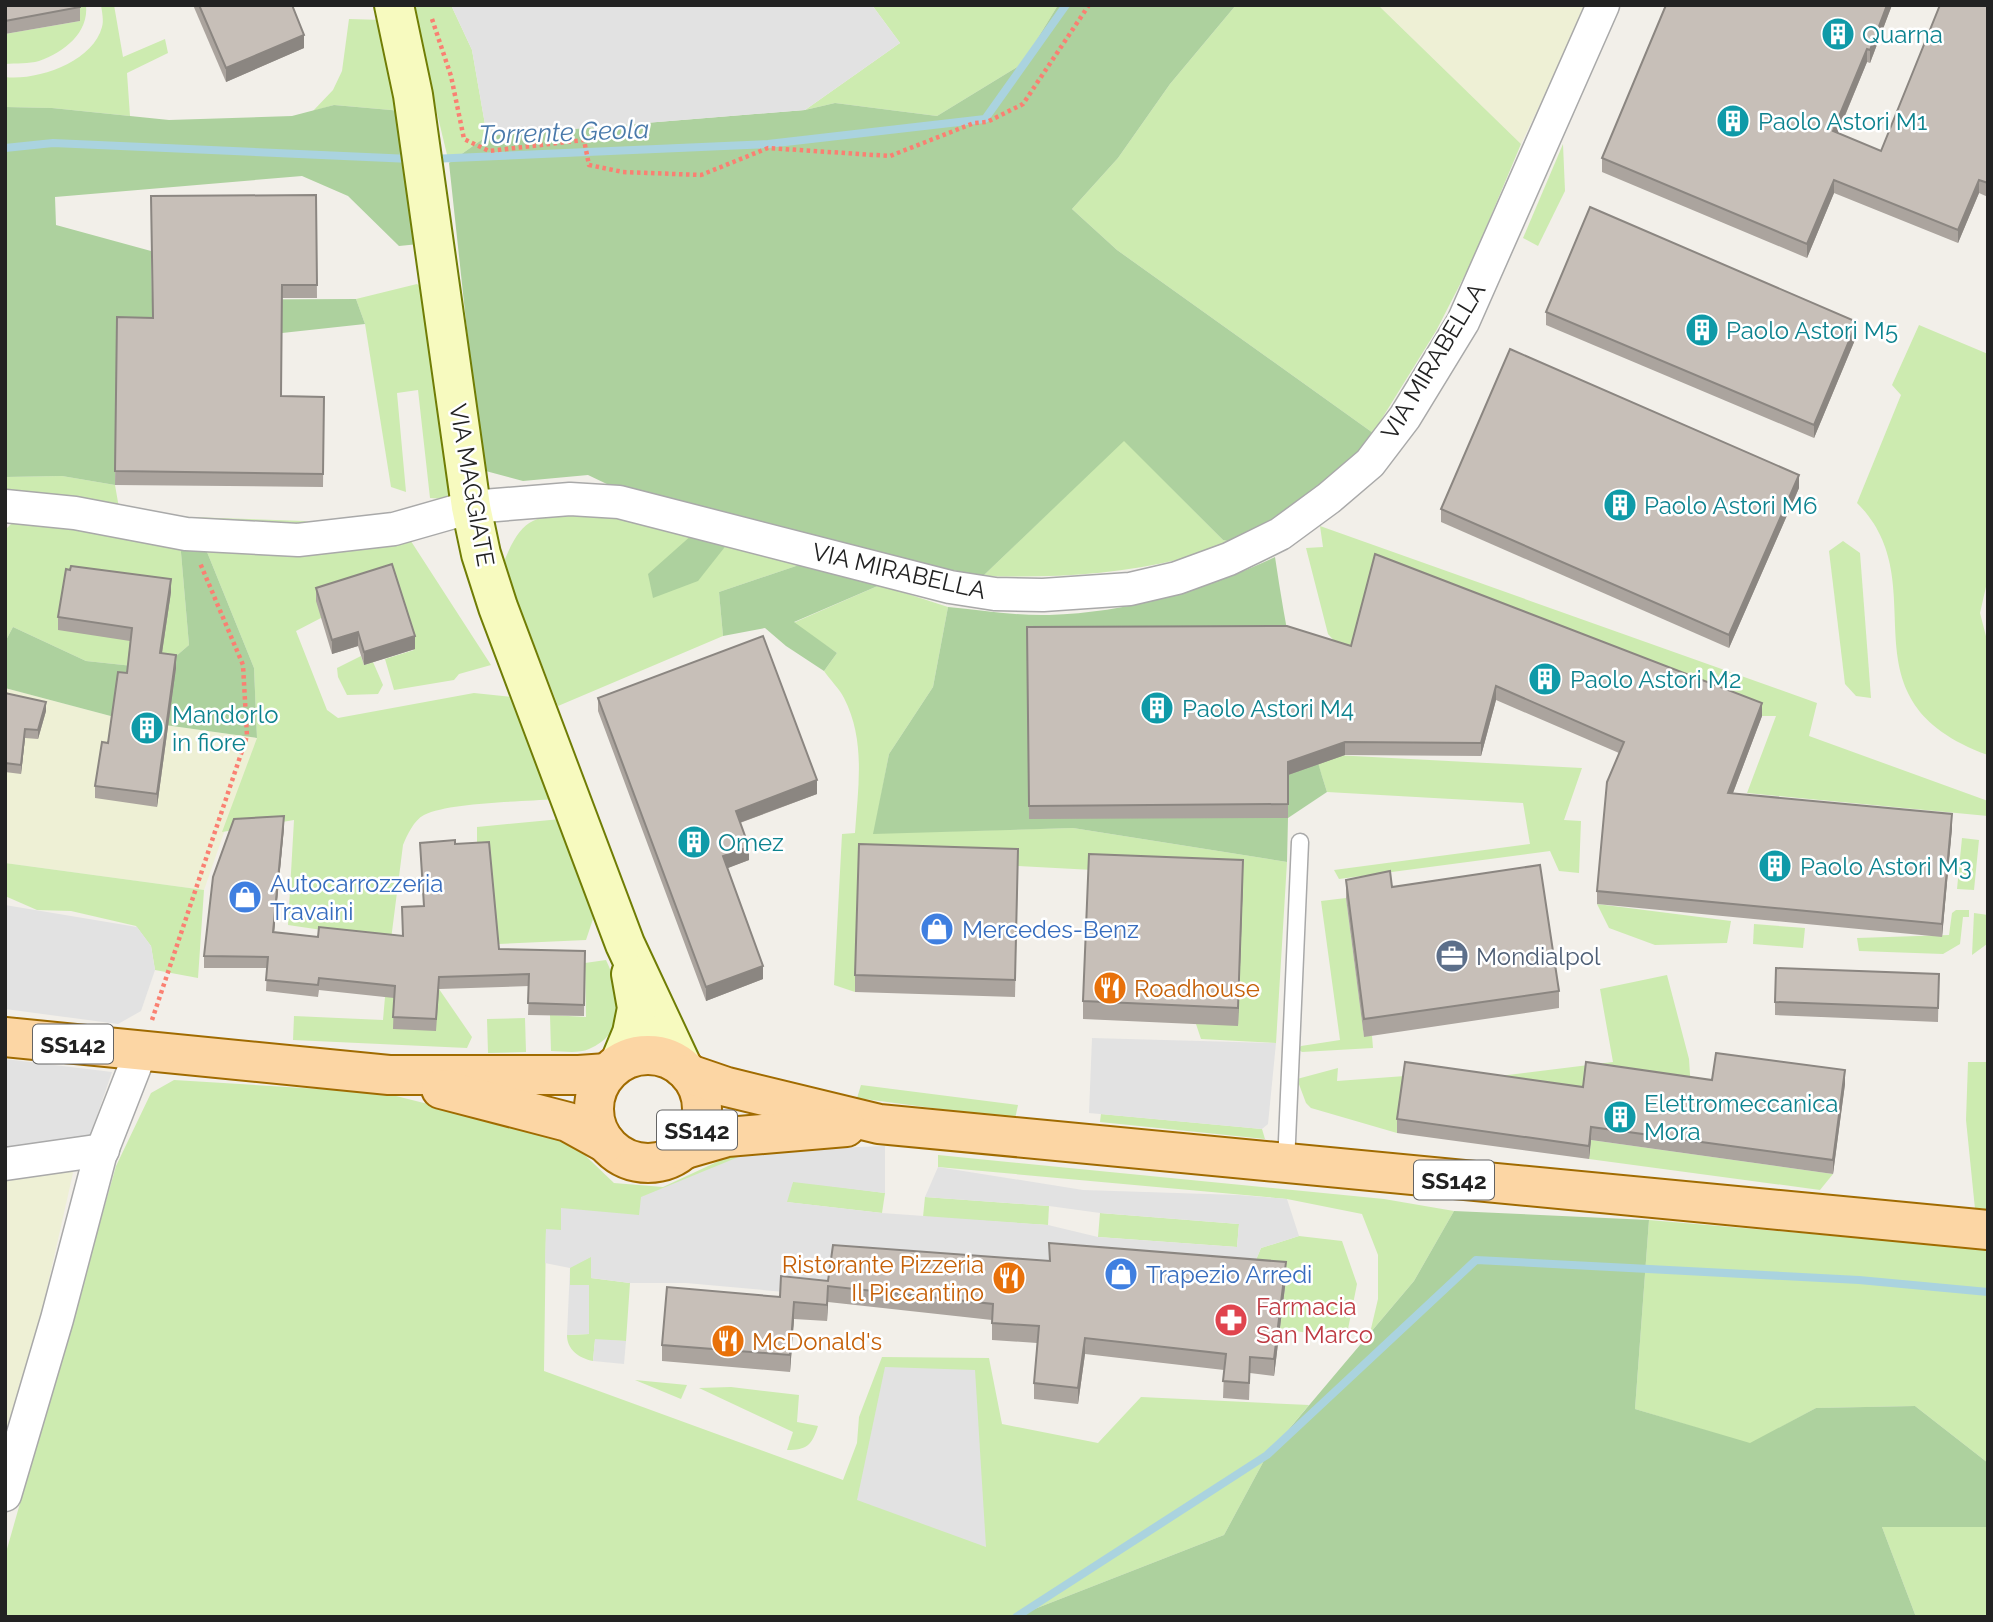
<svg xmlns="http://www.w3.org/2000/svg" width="1993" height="1622" font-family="Raleway,sans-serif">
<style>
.farmland{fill:#eef0d5}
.grass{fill:#cdebb0}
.forest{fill:#add19e}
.parking{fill:#e2e2e2}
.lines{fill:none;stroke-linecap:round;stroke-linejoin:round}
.stream{stroke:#aad3df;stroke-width:8}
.lane-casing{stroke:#a9a9a9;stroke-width:19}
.street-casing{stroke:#a9a9a9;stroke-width:35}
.secondary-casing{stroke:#707d05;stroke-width:42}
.primary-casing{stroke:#a06b00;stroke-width:42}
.path{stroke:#fa8072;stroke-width:4.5;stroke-dasharray:3.5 3.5;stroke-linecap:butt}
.lane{stroke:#fff;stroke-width:16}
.street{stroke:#fff;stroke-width:32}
.secondary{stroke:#f7fabf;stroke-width:38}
.primary{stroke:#fcd6a4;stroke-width:38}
.wall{fill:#aba49e}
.shaded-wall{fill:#8b8681}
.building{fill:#c7bfb8;stroke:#8b8681;stroke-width:2}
.labels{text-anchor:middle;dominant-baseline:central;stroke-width:5;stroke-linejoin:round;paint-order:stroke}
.shield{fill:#fff;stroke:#646464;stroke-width:2}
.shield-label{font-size:23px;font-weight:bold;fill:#222}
.culture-label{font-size:24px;fill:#0d838f;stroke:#fff;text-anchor:start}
.street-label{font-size:24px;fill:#222;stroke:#fff}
.shop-label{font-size:24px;fill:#366cbe;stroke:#fff;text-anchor:start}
.service-label{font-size:24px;fill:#4e5e75;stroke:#fff;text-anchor:start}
.food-label{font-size:24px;fill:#c56008;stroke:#fff;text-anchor:start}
.health-label{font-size:24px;fill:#be3a42;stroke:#fff;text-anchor:start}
.water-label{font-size:26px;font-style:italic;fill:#4a7aab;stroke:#fff}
</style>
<rect width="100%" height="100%" fill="#f2efe9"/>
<g class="farmland">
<polygon points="1378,5 1588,5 1521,144"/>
<polygon points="5,688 122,719 257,738 204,890 5,863"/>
<polygon points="75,1164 39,1324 5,1438 5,1174"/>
</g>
<g class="grass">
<path d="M 77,5 L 86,5 C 89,33 64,52 39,61 C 29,64 16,63 5,64 L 5,34 L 80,21 Z"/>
<path d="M 101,5 L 114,5 L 123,57 L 165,39 L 168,53 L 127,73 L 130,116 L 52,108 L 5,107 L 5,77 C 37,81 93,62 102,27 C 104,21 102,12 101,5 Z"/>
<polygon points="411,5 451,5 472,50 487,136 449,163"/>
<polygon points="872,5 1058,5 1022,64 937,116 835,103 805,110 900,43"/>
<polygon points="1236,5 1378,5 1521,144 1472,261 1436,331 1373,433 1117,250 1072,209 1118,158 1170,84"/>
<polygon points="349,19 383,20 402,111 334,105 313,111 333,90 342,71"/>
<polygon points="1563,144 1565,191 1538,246 1523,238"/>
<polygon points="417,284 429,294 455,495 445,499 430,498 418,390 397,393 406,492 391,487 365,324 356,299"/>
<path d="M 1919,325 L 1988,354 L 1988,578 L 1980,613 L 1988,644 L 1988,755 C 1834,699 1940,585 1857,503 L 1901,395 L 1892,385 Z"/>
<path d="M 1124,440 L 1223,540 L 1232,542 C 1215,547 1198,555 1181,559 C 1116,575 1050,578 983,576 Z"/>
<polygon points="62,476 115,485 119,508 189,517 304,521 332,526 300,533 5,498 5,477"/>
<path d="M 578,512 L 631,520 L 805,563 L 719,592 L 723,636 L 558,706 L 503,564 C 522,517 531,518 578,512 Z"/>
<polygon points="18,517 180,541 189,645 161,669 86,661 13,627 5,642 5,530"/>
<polygon points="1320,526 1817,703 1809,736 1988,801 1988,816 1747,793 1776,716 1762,716 1351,659 1328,634 1306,548 1323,547"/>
<path d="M 407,535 L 491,665 L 459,674 L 454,680 L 394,690 L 385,659 L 414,650 L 321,618 L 296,631 L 327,710 L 338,718 L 474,693 L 512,697 L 554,799 C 523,802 450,802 424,815 C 414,820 407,835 403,845 L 387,971 L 439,989 L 472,1037 L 467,1048 L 293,1040 L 294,1016 L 383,1020 L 387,974 L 322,930 L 288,925 L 294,820 L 222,832 L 257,738 L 254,668 L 205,547 Z"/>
<polygon points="1843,541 1860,553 1871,698 1856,696 1845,684 1829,551"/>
<path d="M 880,585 L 948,607 L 933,687 L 889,754 L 874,833 L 1073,828 L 1287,862 L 1276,1043 L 1201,1039 L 1196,1024 L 1238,1025 L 1243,878 L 1018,866 L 855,992 L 834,985 L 842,834 L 855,833 C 858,787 866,741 844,698 C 839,688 830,680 824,671 L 837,653 L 793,623 Z"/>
<polygon points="361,656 364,665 373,662 383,685 378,694 347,695 338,677 337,668"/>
<polygon points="1315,754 1582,768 1564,820 1581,821 1579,873 1559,871 1550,851 1339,879 1334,870 1530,844 1523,803 1327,792"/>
<polygon points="561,819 593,919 586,940 498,944 477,854 477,827"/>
<polygon points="1962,838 1979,840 1974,890 1957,889"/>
<polygon points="5,863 204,890 198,978 155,970 151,946 136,926 71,911 37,910 5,896"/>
<polygon points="1346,898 1364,1036 1372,1036 1373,1048 1302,1052 1298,1049 1301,1046 1340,1040 1321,901"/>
<polygon points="1597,904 1731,921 1727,943 1655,945 1609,928"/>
<polygon points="1956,910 1969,910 1969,917 1963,917 1960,944 1943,954 1859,951 1857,938 1949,935 1952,913"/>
<polygon points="1974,913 1988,915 1987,944 1972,955"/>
<polygon points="1754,924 1805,928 1803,948 1753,944"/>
<path d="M 606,960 C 621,992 629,1032 589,1049 C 578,1054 562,1051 551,1051 L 550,1015 L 586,1017 L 585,963 Z"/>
<polygon points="1667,975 1689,1059 1691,1090 1583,1101 1452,1082 1613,1062 1600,989"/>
<polygon points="525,1018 526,1052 488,1053 487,1019"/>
<polygon points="1968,1062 1988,1062 1988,1209 1975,1209 1966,1120"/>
<polygon points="1338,1068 1337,1081 1405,1076 1397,1133 1311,1108 1306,1103 1297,1079"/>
<polygon points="174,1080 384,1093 568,1139 614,1183 663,1187 721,1160 753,1151 639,1215 561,1230 546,1230 544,1371 843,1480 857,1443 859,1417 882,1357 989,1358 1002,1424 1098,1443 1141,1397 1309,1405 1267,1455 1224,1535 1014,1617 5,1617 5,1556 116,1166 151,1093"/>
<polygon points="861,1085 1018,1105 1015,1119 857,1098"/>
<polygon points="1101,1114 1262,1129 1265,1139 1100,1122"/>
<polygon points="1591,1140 1833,1174 1820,1190 1589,1159"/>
<polygon points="938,1155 1384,1199 1454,1211 1414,1281 1370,1333 1378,1299 1378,1255 1362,1214 1287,1199 938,1167"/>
<polygon points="793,1181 885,1193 882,1213 786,1202"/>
<polygon points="925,1197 1049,1206 1048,1225 923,1217"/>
<polygon points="1100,1213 1239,1224 1237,1247 1098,1237"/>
<polygon points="1649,1220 1988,1249 1988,1463 1915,1406 1816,1408 1750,1444 1635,1409"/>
<polygon points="1299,1236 1342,1241 1357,1284 1348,1329 1329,1337 1280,1328 1286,1279 1250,1274 1261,1248"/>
<path d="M 592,1256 L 591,1278 L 630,1283 L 626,1341 L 595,1340 L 593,1361 C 579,1358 567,1350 567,1335 L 589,1334 L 589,1286 L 570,1285 L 570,1267 Z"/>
<polygon points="635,1380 687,1385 681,1399"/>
<path d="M 731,1387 L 799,1395 L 797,1422 L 818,1426 C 812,1445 807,1450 787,1450 L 793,1432 L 699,1388 Z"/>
<polygon points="1882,1527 1988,1527 1988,1617 1916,1617"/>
</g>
<g class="forest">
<path d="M 1058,5 L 1236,5 L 1170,84 L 1118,158 L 1072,209 L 1117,250 L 1373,433 C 1338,486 1287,515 1232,542 L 1223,540 L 1124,441 L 983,576 L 674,516 L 588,475 L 523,481 L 482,470 L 449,163 L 487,136 L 805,110 L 835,103 L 937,116 L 1022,64 Z"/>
<polygon points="334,105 402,111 419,244 399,246 348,196 302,176 55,197 56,225 151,251 152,300 356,299 365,324 282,333 117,331 115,485 62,476 5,477 5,107 52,108 169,120 292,116"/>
<polygon points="693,534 728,543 698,581 653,598 648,574"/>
<polygon points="180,541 205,547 254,668 257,738 122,719 5,688 5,642 13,627 86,661 161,669 189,645"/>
<path d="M 1275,557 C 1287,638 1302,714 1327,792 L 1288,818 L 1287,862 L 1073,828 L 873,834 L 889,754 L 933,687 L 948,607 C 981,610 1016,616 1049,615 C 1129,612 1203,591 1275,557 Z"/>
<polygon points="805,563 880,585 794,622 837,653 824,671 786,646 765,628 723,636 719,592"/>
<polygon points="1454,1211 1649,1220 1635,1409 1750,1443 1816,1408 1915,1406 1988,1463 1988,1527 1882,1527 1916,1617 1014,1617 1224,1535 1267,1455 1414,1281"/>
</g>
<g class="parking">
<polygon points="451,5 872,5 900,43 805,110 487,136 472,50"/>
<polygon points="5,905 137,927 151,946 155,970 141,1011 118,1024 5,1009"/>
<polygon points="1092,1038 1276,1043 1268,1124 1262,1129 1089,1113"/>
<polygon points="5,1059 112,1072 89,1139 5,1148"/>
<polygon points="885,1146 885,1193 793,1182 787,1202 882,1213 1048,1225 1098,1237 1237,1247 1239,1224 1100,1213 1049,1206 925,1197 938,1167 1083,1190 1239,1195 1287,1199 1299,1236 1261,1248 1250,1274 1050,1260 829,1296 686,1283 630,1283 591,1278 591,1257 570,1268 570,1285 589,1285 589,1334 567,1335 570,1268 545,1263 546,1229 561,1230 561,1208 639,1215 641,1197 753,1151"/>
<polygon points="595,1339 626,1341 624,1364 593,1361"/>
<polygon points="885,1367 975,1370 986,1547 857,1500"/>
</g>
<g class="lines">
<g class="stream">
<polyline points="5,148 53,143 411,159"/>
<polyline points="431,159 768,144 985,119 1066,5"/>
<polyline points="1016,1617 1267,1455 1476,1260 1859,1280 1988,1292"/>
</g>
<defs>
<polyline id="lane" points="1286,1164 1300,842"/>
<g id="street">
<polyline points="5,506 75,513 186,534 298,540 394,529 471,507 570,499 619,502 950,587 995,594 1043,595 1130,589 1177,578 1229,559 1280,534 1329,498 1370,463 1405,417 1463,322 1603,5"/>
<polyline points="5,1164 103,1150"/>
<polyline points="5,1495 57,1319 100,1156 141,1051"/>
</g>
<g id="secondary">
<polyline points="394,5 413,95 471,507 481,554 498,607 625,944 683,1068"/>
<polyline points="620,1062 632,1033 637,1008 631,974"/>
</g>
<g id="primary">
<polyline points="5,1037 389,1075 579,1075 607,1073"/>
<circle cx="648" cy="1109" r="54"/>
<polyline points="689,1074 727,1087 879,1124 1988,1230"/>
<polyline points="441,1089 568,1122 606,1143"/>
<polyline points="682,1150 727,1137 846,1127"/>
</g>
</defs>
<use href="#lane" class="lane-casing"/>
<use href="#street" class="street-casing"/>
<use href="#secondary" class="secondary-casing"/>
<use href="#primary" class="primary-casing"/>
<g class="path">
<polyline points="432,19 451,76 464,139 489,151 584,140 589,165 623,172 701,175 768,148 890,156 974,123 987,122 1023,104 1089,5"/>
<polyline points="152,1020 247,736 243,665 200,563"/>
</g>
<use href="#lane" class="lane"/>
<use href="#street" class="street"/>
<use href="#secondary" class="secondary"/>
<use href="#primary" class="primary"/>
</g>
<g class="wall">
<polygon points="5,5 80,5 80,21 5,34"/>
<polygon points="193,5 292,5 304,48 226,82"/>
<polygon points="1666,5 1892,5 1870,63 1867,62 1838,133 1881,151 1988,5 1988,197 1979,193 1958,243 1834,193 1807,258 1602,172 1602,158"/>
<polygon points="316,195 317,298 282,298 282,396 324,397 323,487 115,485 117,317 152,318"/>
<polygon points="1546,312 1857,335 1814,438 1546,325"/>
<polygon points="1799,488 1729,648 1441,522 1441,509"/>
<polygon points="316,588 415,649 364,665 358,646 332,654 316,601"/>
<polygon points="171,592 162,653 176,668 157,807 95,798 95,786 108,743 127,673 130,641 58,630 58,617"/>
<polygon points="1027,627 1351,646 1762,716 1733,793 1952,828 1942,937 1597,904 1597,891 1619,753 1496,700 1481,756 1345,755 1288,775 1288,818 1029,819"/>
<polygon points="5,693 46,711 38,739 25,738 21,774 5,772"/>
<polygon points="598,698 817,794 740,823 749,860 727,868 763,979 706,1001 598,711"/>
<polygon points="284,828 274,932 318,937 402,936 424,906 420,843 455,844 499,949 585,951 584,1016 528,1015 529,986 439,989 436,1031 393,1029 394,998 319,990 318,997 266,991 267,968 204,968 204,956"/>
<polygon points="1018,866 1015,997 855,992 855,975"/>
<polygon points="1243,878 1238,1026 1083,1019 1083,1001"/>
<polygon points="1346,880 1392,887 1559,991 1559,1008 1364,1037 1346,898"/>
<polygon points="1939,974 1938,1022 1775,1015 1775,1002"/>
<polygon points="1712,1080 1845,1084 1833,1174 1591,1140 1589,1159 1397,1133 1397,1119 1583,1087"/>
<polygon points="1049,1243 1286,1279 1274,1376 1250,1373 1249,1400 1223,1398 1224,1370 1085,1354 1078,1404 1034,1399 1034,1383 1037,1343 992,1340 992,1320 828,1302 827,1321 794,1319 790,1372 662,1361 662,1345 780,1297 828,1281 1049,1261"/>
</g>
<g class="shaded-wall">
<polygon points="1887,5 1892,5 1870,63 1870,50"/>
<polygon points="304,35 304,48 226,82 226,68"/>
<polygon points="1867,49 1867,62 1833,144 1833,131"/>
<polygon points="1834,180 1834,193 1807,258 1807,244"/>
<polygon points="1979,180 1979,193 1958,243 1958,230"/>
<polygon points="1857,322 1857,335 1814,438 1814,425"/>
<polygon points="1799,475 1799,488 1729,648 1729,635"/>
<polygon points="171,579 171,592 160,666 160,653"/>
<polygon points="358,632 358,646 332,654 332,640"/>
<polygon points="415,636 415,649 364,665 364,652"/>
<polygon points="176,655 176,668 157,807 157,794"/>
<polygon points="1496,686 1496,700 1481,756 1481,743"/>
<polygon points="46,702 46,711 38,739 38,730"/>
<polygon points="1762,703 1762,716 1728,806 1728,793"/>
<polygon points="25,729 25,738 21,774 21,765"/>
<polygon points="1345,742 1345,755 1288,775 1288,762"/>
<polygon points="817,780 817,794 736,824 736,811"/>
<polygon points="1952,814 1952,828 1942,937 1942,924"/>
<polygon points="284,816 284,828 273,944 273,932"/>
<polygon points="749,847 749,860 723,870 723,856"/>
<polygon points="1243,860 1243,878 1238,1026 1238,1008"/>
<polygon points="763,966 763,979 706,1001 706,987"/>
<polygon points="1845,1070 1845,1084 1833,1174 1833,1160"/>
<polygon points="1591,1127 1591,1140 1589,1159 1589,1146"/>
<polygon points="1286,1262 1286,1279 1274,1376 1274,1359"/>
<polygon points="828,1286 828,1302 827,1321 827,1305"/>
<polygon points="794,1302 794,1319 790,1372 790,1355"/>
<polygon points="1085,1338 1085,1354 1078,1404 1078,1388"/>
</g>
<g class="building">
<polygon points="5,5 80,5 80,7 5,21"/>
<polygon points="199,5 292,5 304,35 226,68"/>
<polygon points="1666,5 1887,5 1870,50 1867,49 1833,131 1881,151 1940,5 1988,5 1988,183 1979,180 1958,230 1834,180 1807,244 1602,158"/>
<polygon points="316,195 317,285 282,285 281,396 324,397 323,474 115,471 117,317 153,318 151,196"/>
<polygon points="1590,207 1857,322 1814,425 1546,312"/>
<polygon points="1510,349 1799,475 1729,635 1441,509"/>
<polygon points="1375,554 1762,703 1728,793 1952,814 1942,924 1597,891 1607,782 1624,742 1496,686 1481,743 1345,742 1288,762 1288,804 1029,806 1027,627 1287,626 1351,646"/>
<polygon points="392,564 415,636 364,652 358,632 332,640 316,588"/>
<polygon points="71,566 171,579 160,653 176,655 157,794 95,786 102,742 108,743 118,672 127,673 132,628 58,617 66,569 70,570"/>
<polygon points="763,636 817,780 736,811 749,847 723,856 763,966 706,987 598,698"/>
<polygon points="5,693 46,702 38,730 25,729 21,765 5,763"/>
<polygon points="284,816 273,932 318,937 319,927 403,936 402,907 424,906 420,843 455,840 455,844 489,842 499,949 585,951 584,1005 528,1003 529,974 439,977 436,1019 393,1017 395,986 319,978 318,985 266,980 268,957 204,956 213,877 234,819"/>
<polygon points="859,844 1018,849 1015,980 855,975"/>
<polygon points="1089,854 1243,860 1238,1008 1083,1001"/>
<polygon points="1540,865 1559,991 1364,1019 1346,880 1390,871 1392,887"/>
<polygon points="1776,968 1939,974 1938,1008 1775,1002"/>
<polygon points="1716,1053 1845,1070 1833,1160 1591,1127 1589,1146 1397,1119 1405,1062 1583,1087 1586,1062 1712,1080"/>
<polygon points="1049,1243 1286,1262 1274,1359 1250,1357 1249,1383 1223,1381 1226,1354 1085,1338 1078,1388 1034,1383 1039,1326 992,1323 993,1304 828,1286 827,1305 794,1302 790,1355 662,1345 667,1287 780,1297 781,1276 828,1281 833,1245 1050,1261"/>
</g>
<defs>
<symbol id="building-disc" viewBox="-11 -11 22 22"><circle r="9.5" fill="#0f9aa8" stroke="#fff"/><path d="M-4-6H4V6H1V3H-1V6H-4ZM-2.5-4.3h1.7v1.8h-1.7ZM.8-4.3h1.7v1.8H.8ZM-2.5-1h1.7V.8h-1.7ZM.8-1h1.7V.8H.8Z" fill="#fff"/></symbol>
<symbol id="shop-disc" viewBox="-11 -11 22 22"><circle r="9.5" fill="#3f7fe0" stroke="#fff"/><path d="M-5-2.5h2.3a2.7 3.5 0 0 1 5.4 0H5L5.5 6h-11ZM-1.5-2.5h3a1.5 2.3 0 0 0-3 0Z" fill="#fff"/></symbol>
<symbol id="office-disc" viewBox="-11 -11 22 22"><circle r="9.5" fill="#5c6f8a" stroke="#fff"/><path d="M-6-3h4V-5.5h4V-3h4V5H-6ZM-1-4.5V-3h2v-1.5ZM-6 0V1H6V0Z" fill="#fff"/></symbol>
<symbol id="restaurant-disc" viewBox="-11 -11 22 22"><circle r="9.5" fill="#e8710a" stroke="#fff"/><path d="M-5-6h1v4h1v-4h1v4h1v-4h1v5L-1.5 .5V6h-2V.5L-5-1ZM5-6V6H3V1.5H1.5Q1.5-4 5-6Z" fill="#fff"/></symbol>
<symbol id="pharmacy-disc" viewBox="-11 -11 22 22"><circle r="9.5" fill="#e0444e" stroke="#fff"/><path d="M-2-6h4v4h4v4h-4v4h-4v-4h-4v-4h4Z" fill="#fff"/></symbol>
</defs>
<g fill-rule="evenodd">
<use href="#building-disc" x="1819" y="15" width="38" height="38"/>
<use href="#building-disc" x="1714" y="102" width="38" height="38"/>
<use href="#building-disc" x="1683" y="311" width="38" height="38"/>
<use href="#building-disc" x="1601" y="486" width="38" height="38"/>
<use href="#building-disc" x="1526" y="660" width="38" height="38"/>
<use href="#building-disc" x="1138" y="689" width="38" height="38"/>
<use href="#building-disc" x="128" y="709" width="38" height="38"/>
<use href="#building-disc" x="675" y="823" width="38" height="38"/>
<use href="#building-disc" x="1756" y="847" width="38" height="38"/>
<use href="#shop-disc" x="226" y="878" width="38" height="38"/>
<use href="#shop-disc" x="918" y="910" width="38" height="38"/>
<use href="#office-disc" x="1433" y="937" width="38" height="38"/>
<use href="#restaurant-disc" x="1091" y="969" width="38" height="38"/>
<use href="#building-disc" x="1601" y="1098" width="38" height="38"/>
<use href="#shop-disc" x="1102" y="1255" width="38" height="38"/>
<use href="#restaurant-disc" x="990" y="1259" width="38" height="38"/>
<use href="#pharmacy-disc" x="1212" y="1301" width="38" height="38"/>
<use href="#restaurant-disc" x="709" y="1322" width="38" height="38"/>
</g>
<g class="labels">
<g class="shield">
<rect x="33" y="1024.5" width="80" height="39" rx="5"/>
<rect x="657" y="1110.5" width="80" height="39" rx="5"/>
<rect x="1414" y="1160.5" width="80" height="39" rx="5"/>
</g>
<g class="shield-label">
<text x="73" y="1044">SS142</text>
<text x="697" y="1130">SS142</text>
<text x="1454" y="1180">SS142</text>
</g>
<g class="culture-label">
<text x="1862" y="34">Quarna</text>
<text x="1758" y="121">Paolo Astori M1</text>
<text x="1726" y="330">Paolo Astori M5</text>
<text x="1644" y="505">Paolo Astori M6</text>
<text x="1570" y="679">Paolo Astori M2</text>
<text x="1182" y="708">Paolo Astori M4</text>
<text x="172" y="714">Mandorlo<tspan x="172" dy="28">in fiore</tspan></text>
<text x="718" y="842">Omez</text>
<text x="1800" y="866">Paolo Astori M3</text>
<text x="1644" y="1103">Elettromeccanica<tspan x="1644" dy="28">Mora</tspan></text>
</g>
<g class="street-label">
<text transform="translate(1433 361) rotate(-59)">VIA MIRABELLA</text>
<text transform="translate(472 485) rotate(80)">VIA MAGGIATE</text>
<text transform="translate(899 571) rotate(13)">VIA MIRABELLA</text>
</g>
<g class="shop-label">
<text x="270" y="883">Autocarrozzeria<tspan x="270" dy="28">Travaini</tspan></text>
<text x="962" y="929">Mercedes-Benz</text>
<text x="1146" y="1274">Trapezio Arredi</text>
</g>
<g class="service-label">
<text x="1476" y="956">Mondialpol</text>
</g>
<g class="food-label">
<text x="1134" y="988">Roadhouse</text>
<text x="984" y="1264" text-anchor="end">Ristorante Pizzeria<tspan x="984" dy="28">Il Piccantino</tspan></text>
<text x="752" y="1341">McDonald's</text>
</g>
<g class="health-label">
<text x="1256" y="1306">Farmacia<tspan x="1256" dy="28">San Marco</tspan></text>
</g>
<g class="water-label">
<text transform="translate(564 132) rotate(-2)">Torrente Geola</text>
</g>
</g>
<rect width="1993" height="1622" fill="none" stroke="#222222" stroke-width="14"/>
</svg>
